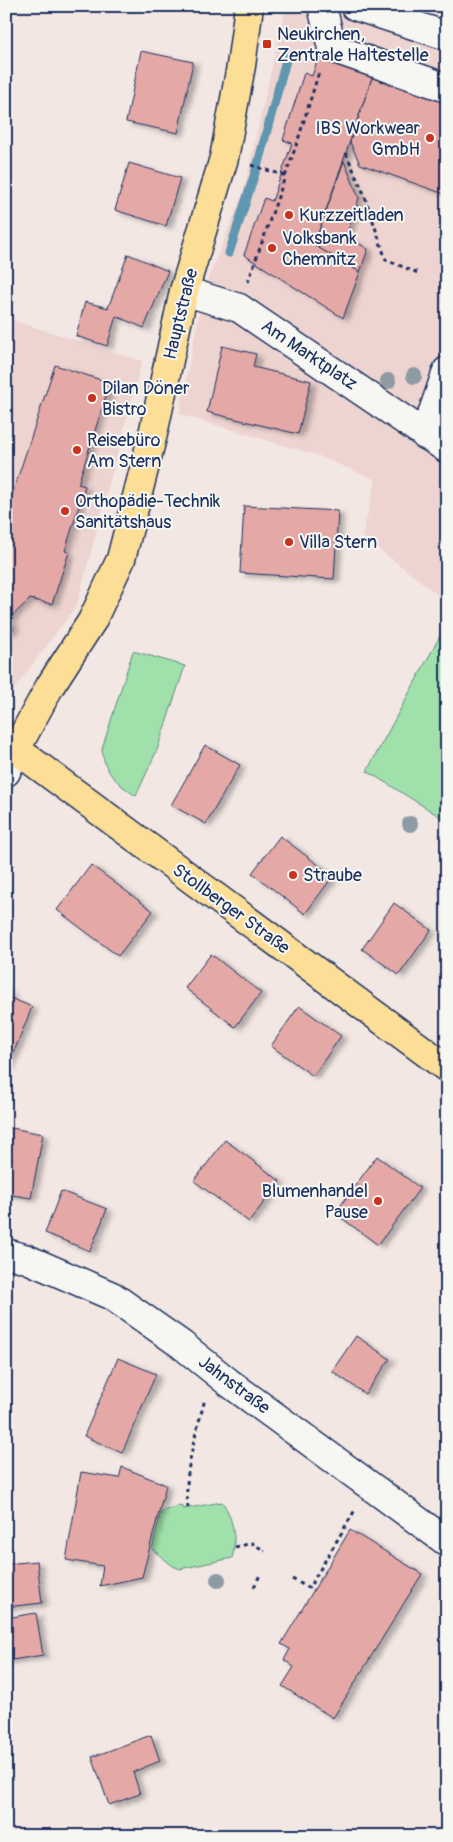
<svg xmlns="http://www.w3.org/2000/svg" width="453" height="1842" font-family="Pangolin,sans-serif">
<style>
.built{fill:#eed4d1}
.green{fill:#a0e1ab;stroke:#5e8884}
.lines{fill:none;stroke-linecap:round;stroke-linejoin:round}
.stream{stroke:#5f97b0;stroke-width:9}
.building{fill:#e4a9a6;stroke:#1b2f5e;filter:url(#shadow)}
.minor-casing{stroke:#1b2f5e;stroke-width:31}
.major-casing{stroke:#1b2f5e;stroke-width:31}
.path{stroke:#1b2f5e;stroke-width:3;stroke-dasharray:4 4;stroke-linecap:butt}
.minor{stroke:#f6f6f2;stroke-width:28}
.major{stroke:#fcde96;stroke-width:28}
.tree{fill:#8e9ba4}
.poi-dot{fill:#c8321e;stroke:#f6f6f2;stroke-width:2}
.labels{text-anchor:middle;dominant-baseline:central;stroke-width:4;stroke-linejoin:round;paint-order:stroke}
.poi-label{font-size:18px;fill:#1b2f5e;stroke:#f6f6f2;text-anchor:start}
.street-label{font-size:18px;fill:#1b2f5e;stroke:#f6f6f2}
</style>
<defs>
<filter id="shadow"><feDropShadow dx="5.5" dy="3" stdDeviation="2.5" flood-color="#0004"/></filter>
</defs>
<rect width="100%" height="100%" fill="#f2e7e3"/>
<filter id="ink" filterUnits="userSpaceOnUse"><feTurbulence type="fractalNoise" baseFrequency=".02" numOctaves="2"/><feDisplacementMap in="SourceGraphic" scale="10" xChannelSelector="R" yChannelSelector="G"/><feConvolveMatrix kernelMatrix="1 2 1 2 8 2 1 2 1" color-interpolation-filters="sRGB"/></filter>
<g filter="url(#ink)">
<g class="built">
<polygon points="286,6 320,6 447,47 447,602 362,536 376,480 319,456 179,414 204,289 243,193"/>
<polygon points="6,318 142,361 77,605 12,692 6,690"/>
</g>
<g class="green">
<polygon points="447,623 447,821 367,771"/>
<path d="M 133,651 L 185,666 L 157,750 L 136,796 C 117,783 104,773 102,749 Z"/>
<path d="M 222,1502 C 233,1516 237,1541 232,1558 L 180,1569 L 173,1566 L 152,1549 L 161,1511 L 181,1505 L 183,1509 Z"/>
</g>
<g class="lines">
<polyline class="stream" points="229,253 257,167 288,53"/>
</g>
<g class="building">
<polygon points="141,51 193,62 178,133 126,122"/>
<polygon points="320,53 374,72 314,245 360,272 343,318 244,255 264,198 272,201 292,143 283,140 304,73 312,76"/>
<polygon points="374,72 447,96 447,195 360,164 350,142"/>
<polygon points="344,161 359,198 346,236 368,249 360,272 314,245"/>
<polygon points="129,163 180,178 166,226 115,210"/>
<polygon points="128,254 168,271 144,328 116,316 107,346 76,336 85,302 108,308"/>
<polygon points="222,346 256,354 253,367 311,381 298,434 207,412"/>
<polygon points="55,365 110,383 78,484 85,486 65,551 69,552 52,604 30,599 10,618 14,629 6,633 6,513"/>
<polygon points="244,506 338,511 334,579 240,573"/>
<polygon points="205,745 240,765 206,824 171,805"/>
<polygon points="280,836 333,876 305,914 252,873"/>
<polygon points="91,865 153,911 118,956 57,910"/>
<polygon points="394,903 431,930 399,975 362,949"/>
<polygon points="211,954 261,993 235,1027 185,988"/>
<polygon points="6,990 10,992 8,997 32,1007 7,1069"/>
<polygon points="299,1006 341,1036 313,1076 271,1046"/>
<polygon points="6,1127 43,1134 31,1198 6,1194"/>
<polygon points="225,1140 280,1181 249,1222 194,1181"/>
<polygon points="377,1156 420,1188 378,1245 335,1213"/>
<polygon points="61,1191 107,1209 90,1251 45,1233"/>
<polygon points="356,1336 390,1359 365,1394 332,1371"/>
<polygon points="118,1358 156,1374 122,1453 84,1436"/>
<polygon points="122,1467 166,1485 142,1577 100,1586 103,1566 66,1560 81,1472 119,1478"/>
<polygon points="350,1530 422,1574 333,1718 282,1686 294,1667 284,1660 290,1649 281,1644"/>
<polygon points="37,1561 42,1603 6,1607 6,1564"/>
<polygon points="36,1613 43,1655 6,1661 6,1618"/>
<polygon points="151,1735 160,1761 133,1772 140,1794 109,1805 92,1757"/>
<polygon points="288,1829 327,1836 287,1836"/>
<polygon points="434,1831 447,1833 447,1836 433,1836"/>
</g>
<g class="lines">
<defs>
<g id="minor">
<polyline points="322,6 332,48 447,88"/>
<polyline points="355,6 447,36"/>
<polyline points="184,291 239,308 447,449"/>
<polyline points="425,435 447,371"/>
<polyline points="6,772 16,749"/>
<polyline points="6,1253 27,1259 112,1296 182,1345 228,1382 447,1542"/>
</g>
<g id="major">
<polyline points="6,742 447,1068"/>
<polyline points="16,749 50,686 92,621 121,559 153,434 184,291 224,158 241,66 249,6"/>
</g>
</defs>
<use href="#minor" class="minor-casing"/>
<use href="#major" class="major-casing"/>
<g class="path">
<polyline points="346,153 364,194 386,260 421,274"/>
<polyline points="251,165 286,176"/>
<polyline points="248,282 298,140 319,72"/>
<path d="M 188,1508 C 183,1472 196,1434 205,1399"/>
<polyline points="235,1547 252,1543 265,1551"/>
<polyline points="292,1579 309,1588 355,1510"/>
<polyline points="254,1587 261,1573"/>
</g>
<use href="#minor" class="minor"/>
<use href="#major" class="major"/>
</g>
<g class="tree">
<circle cx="414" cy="376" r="8"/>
<circle cx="388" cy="381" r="8"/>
<circle cx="410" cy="824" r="8"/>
<circle cx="218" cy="1580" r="8"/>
</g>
</g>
<g class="poi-dot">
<rect x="262" y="39" width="10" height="10" rx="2.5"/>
<circle cx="430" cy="138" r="5"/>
<circle cx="289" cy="215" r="5"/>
<circle cx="272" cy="248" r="5"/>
<circle cx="92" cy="398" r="5"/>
<circle cx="77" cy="450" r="5"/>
<circle cx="65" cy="511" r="5"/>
<circle cx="289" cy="542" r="5"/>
<circle cx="293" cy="875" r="5"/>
<circle cx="378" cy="1201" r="5"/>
</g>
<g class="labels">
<g class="poi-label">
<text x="277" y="34">Neukirchen,<tspan x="277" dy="21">Zentrale Haltestelle</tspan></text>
<text x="420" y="128" text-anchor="end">IBS Workwear<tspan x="420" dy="21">GmbH</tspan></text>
<text x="299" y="215">Kurzzeitladen</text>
<text x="282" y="238">Volksbank<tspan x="282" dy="21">Chemnitz</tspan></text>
<text x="102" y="388">Dilan Döner<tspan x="102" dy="21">Bistro</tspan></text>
<text x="87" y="440">Reisebüro<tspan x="87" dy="21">Am Stern</tspan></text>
<text x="75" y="501">Orthopädie-Technik<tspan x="75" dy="21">Sanitätshaus</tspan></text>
<text x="299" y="542">Villa Stern</text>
<text x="303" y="875">Straube</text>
<text x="368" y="1191" text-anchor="end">Blumenhandel<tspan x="368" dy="21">Pause</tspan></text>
</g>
<g class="street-label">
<text transform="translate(181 314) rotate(-76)">Hauptstraße</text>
<text transform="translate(309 355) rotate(34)">Am Marktplatz</text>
<text transform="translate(231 909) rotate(36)">Stollberger Straße</text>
<text transform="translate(234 1385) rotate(37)">Jahnstraße</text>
</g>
</g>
<rect width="453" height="1842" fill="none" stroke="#f6f6f2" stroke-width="25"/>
<rect x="12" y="12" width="428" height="1817" fill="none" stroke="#1b2f5e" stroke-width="2" filter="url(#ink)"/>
</svg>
